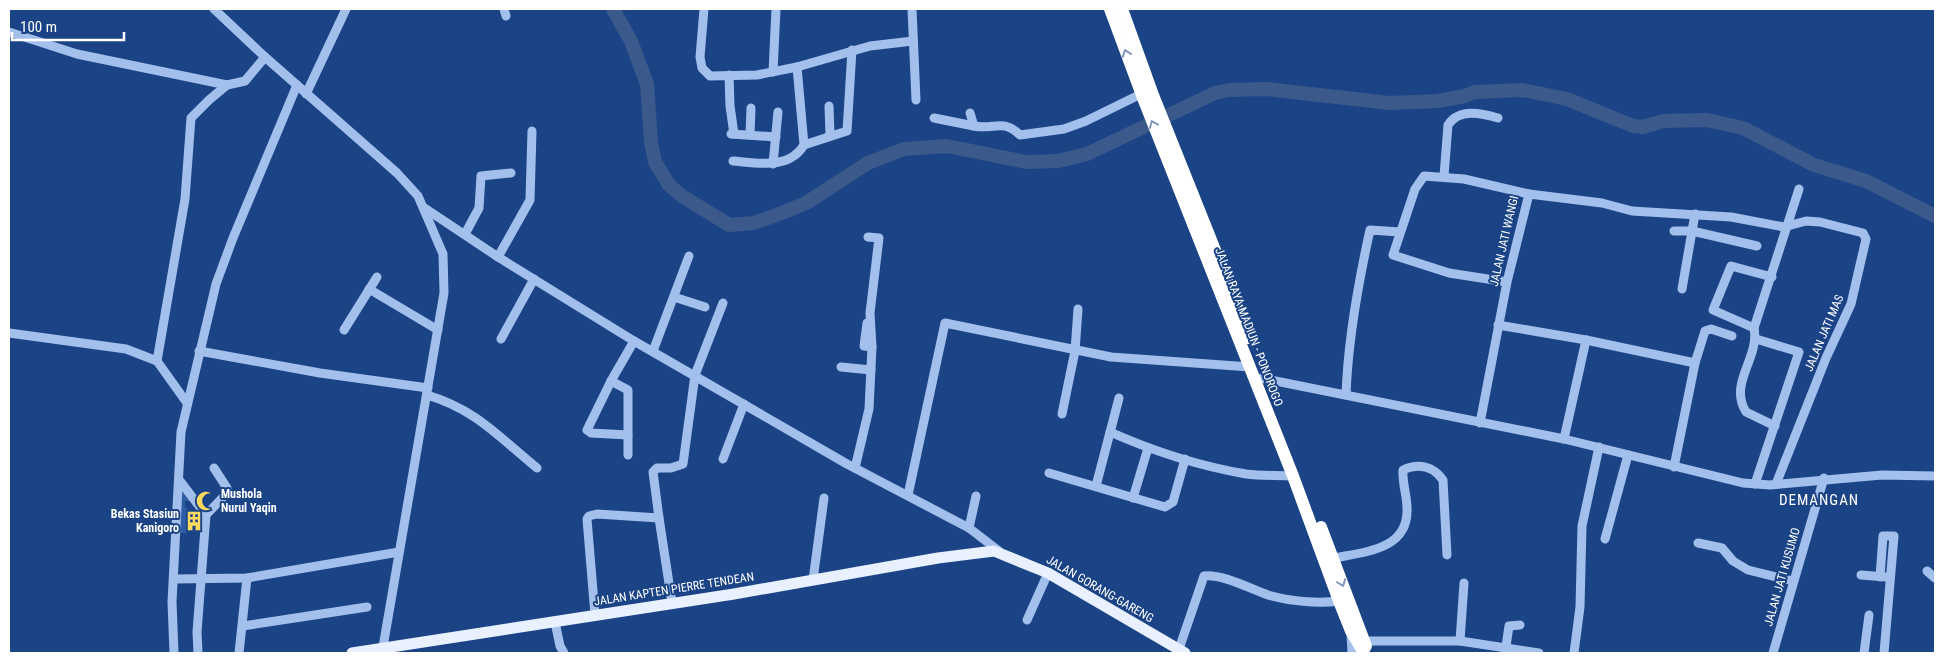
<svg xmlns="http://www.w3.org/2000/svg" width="1944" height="662" font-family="'Roboto Condensed',sans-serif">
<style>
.green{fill:#2e5da5}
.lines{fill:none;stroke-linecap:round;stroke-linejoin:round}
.river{stroke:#3b598b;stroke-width:14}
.minor{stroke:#a3c0ec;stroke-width:9}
.major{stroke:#e9f0ff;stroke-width:11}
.highway{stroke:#fff;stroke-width:12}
.oneway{stroke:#8298bd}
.labels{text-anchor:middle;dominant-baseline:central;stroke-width:4;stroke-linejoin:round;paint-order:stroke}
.street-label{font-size:12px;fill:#fff;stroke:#1b4487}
.poi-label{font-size:12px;font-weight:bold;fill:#fff;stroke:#1b4487;text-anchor:start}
.quarter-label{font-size:15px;letter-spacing:1px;fill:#fff;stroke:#1b4487}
</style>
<rect width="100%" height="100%" fill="#1b4487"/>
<polygon class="green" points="183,491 193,501 185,501 185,507 190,510 189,530 187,530 187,533 178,533"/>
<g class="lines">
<polyline class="river" points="613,9 631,41 647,84 651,142 655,162 669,185 682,196 729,225 754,223 787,211 806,203 868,163 904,149 947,146 1026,162 1058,161 1087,154 1215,93 1229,90 1267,89 1389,103 1438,101 1465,96 1475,92 1523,90 1567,99 1633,126 1643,127 1663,121 1707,120 1743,128 1814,165 1866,181 1935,216"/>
<g class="minor">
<polyline points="214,9 265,57 397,173 418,196 443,254 444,293 383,647"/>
<polyline points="504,9 506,16"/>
<polyline points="704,9 700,57 702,68 710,76 757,75 797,67 870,46 913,41"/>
<polyline points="912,9 916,100"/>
<polyline points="9,32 77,54 227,85 245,81 265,57"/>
<polyline points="773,72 776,9"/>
<polyline points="729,75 730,106 734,134"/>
<polyline points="306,94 346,9"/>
<polyline points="829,106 830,135"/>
<path d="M 970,113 L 974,126 C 995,130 1002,118 1020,135 L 1064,129 L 1086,121 L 1141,94"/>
<polyline points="934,118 974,126"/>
<polyline points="731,134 776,137"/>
<polyline points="750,135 751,108"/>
<polyline points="804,145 847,131 852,50"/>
<path d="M 733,161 C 758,163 789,170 804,145 L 797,67"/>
<polyline points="773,164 778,112"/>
<path d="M 1444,176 L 1448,125 C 1459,108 1481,113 1498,118"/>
<polyline points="1529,194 1602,203 1632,211 1731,217 1784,227 1806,221 1820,222 1863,233 1866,239 1851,304 1826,358 1776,484"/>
<polyline points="423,207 498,257 634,341 847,464 969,528 999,551"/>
<polyline points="1674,231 1692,231 1757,246"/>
<polyline points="465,234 479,208 481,176 511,173"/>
<polyline points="498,257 530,200 532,131"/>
<polyline points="369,289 438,330"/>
<polyline points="1682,289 1695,214"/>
<polyline points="674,297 705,307"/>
<polyline points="867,323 864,346 872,347"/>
<polyline points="1498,325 1586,340 1695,363 1674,467"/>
<polyline points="1754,328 1713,310 1731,266 1772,277"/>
<polyline points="344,330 377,277"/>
<polyline points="9,333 126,349 157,361"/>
<polyline points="501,339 534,279"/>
<polyline points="199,351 320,373 428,388"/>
<polyline points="653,351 689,256"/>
<polyline points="1695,363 1705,331 1711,329 1732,336"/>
<polyline points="841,367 871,370"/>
<polyline points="1261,378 1564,439 1743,483 1770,485 1882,475 1935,476"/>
<polyline points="611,381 628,390 628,455"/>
<path d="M 427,395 C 475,409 499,437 537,468"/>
<path d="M 1346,395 C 1348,338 1358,284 1370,230 L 1400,232"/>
<polyline points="187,403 157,361 185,199 191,118 209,100 227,85"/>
<polyline points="1062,414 1075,351 1078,309"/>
<polyline points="1480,423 1507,282 1529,194 1464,179 1424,176 1415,189 1393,255 1449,273 1507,282"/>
<path d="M 1775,426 L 1746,412 C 1728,383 1760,358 1754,328 L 1799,189"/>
<path d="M 1110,432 C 1153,451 1199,466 1246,474 C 1261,476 1278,475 1293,476"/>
<polyline points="628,435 591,433 587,430 611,381 634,341"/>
<polyline points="1564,439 1586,340"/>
<polyline points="723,459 744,404"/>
<polyline points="855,468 869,409 872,347 870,313 879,238 868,237"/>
<polyline points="1049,473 1165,507 1173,502 1185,459"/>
<polyline points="180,481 206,515"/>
<polyline points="1755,484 1799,352 1756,339"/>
<polyline points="1096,486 1119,398"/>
<polyline points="908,495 945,323 1111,357 1250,367"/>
<polyline points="1133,498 1148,448"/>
<polyline points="659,518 672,603"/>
<polyline points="969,528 976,496"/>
<polyline points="1605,539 1628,455"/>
<polyline points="1698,543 1722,548 1733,561 1748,570 1793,581"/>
<path d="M 1329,559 C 1360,552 1409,552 1407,508 C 1407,496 1402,482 1403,470 C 1419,463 1433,466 1443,480 L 1447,555"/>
<polyline points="1927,571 1935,578"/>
<polyline points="1861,575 1886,577"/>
<polyline points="1880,577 1883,536 1894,536 1884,653"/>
<polyline points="175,579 247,578 399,552"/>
<polyline points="813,580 824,498"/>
<polyline points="595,615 587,519 589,516 597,514 659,518 653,472 657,468 671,468 683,464 695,375 723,303"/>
<polyline points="1027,620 1048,573"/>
<polyline points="555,622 560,646 564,653"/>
<polyline points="243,626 367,607"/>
<polyline points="1351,634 1352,653"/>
<polyline points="1365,641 1460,641 1539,653"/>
<polyline points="1460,641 1464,583"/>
<path d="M 1179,649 L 1204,576 C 1220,573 1251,589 1268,595 C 1289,601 1317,604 1339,601"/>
<polyline points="174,653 172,602 181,432 216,284 233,238 297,85"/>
<polyline points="198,653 197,632 206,515 227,493 227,488 214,468"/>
<polyline points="239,653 247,578"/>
<polyline points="1505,653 1509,626 1520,625"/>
<polyline points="1574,653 1580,607 1582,526 1599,447"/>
<polyline points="1773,653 1824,478"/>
<polyline points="1864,653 1869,615"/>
</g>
<polyline class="major" points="352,653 734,594 938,558 994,551 1048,573 1185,653"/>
<g class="highway">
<polyline points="1110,9 1143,98 1293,476 1339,601 1351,631 1364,653"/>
<polyline points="1122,9 1153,95 1231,290 1248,338"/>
<polyline points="1321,527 1366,646"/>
</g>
</g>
<defs><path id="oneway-chevron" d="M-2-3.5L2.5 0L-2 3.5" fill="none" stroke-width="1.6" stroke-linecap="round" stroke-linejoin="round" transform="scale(1.25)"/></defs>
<g class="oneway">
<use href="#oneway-chevron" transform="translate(1126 53) rotate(-110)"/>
<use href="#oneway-chevron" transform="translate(1153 124) rotate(-113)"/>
<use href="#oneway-chevron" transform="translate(1342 583) rotate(69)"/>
</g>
<defs>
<symbol id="mosque-bare" viewBox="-9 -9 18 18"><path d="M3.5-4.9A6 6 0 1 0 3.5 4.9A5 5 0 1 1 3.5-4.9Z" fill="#fdd960" stroke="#1b4487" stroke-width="2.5" paint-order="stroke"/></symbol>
<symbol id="building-bare" viewBox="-9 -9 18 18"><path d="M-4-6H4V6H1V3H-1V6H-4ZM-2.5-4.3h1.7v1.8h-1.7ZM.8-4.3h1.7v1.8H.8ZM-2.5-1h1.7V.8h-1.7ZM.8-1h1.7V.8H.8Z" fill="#fdd960" stroke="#1b4487" stroke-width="2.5" paint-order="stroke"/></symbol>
</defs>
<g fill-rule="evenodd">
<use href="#mosque-bare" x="192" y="487" width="28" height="28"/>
<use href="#building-bare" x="180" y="507" width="28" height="28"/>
</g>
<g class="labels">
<g class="street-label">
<text transform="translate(1504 241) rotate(-77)">JALAN JATI WANGI</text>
<text transform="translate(1249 327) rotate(69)">JALAN RAYA MADIUN - PONOROGO</text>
<text transform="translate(1824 333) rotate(-67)">JALAN JATI MAS</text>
<text transform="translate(1782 577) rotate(-74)">JALAN JATI KUSUMO</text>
<text transform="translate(674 589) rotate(-9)">JALAN KAPTEN PIERRE TENDEAN</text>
<text transform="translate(1100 589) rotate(30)">JALAN GORANG-GARENG</text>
</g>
<g class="poi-label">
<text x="221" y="494">Mushola<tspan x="221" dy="14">Nurul Yaqin</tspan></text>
<text x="179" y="514" text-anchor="end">Bekas Stasiun<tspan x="179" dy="14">Kanigoro</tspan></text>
</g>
<g class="quarter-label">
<text x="1819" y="500">DEMANGAN</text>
</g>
</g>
<rect width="1944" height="662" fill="none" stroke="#ffffff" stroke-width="20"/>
<path d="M12 32v8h112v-8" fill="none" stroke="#ffffff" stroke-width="2.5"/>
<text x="20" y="32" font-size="15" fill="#ffffff" stroke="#1b4487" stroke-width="4" paint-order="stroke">100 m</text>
</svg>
